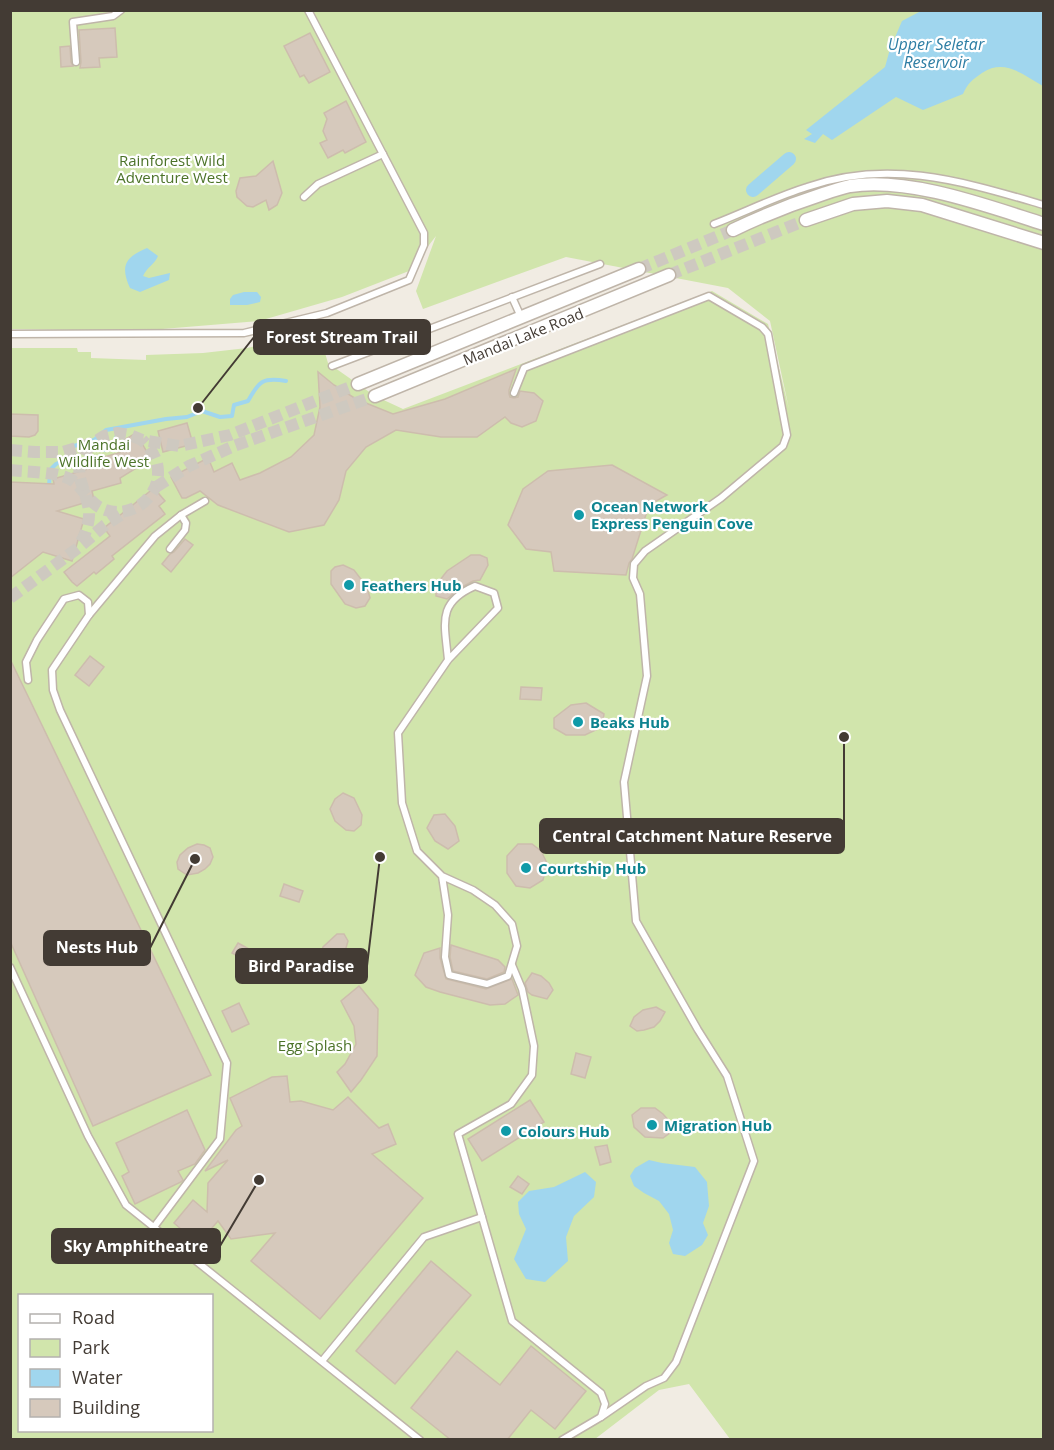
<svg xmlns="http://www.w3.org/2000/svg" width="1054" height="1450" font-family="'Open Sans',sans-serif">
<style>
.green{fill:#d1e5ac;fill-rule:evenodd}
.water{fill:#a0d6ee}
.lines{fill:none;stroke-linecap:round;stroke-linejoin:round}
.stream{stroke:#a0d6ee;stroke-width:4}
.canal{stroke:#a0d6ee;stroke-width:14}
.building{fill:#d6c9bc;stroke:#cdbdad;stroke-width:1.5}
.street-tunnel{stroke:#cec9c0;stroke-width:12;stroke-dasharray:12 6;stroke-linecap:butt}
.lane-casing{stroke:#bfb5a9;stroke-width:9}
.street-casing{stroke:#bfb5a9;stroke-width:15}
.lane{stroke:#fff;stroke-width:6}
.street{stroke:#fff;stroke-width:12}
.culture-dot{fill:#0f9aa8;stroke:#fff;stroke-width:2}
.labels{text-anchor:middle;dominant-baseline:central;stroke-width:4.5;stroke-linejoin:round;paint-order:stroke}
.park-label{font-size:15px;fill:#4c7329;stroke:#fff}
.street-label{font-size:15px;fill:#433b34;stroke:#fff}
.culture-label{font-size:15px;font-weight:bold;fill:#0d838f;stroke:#fff;text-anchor:start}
.water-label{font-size:16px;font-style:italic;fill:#2e7ea4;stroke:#fff}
.leader{fill:none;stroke:#433b34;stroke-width:2}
.callout-dot{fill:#433b34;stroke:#fff;stroke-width:2}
.callout{fill:#433b34;stroke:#433b34;stroke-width:2}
.callout-label{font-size:16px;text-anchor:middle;font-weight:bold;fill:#fff}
</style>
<rect width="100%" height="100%" fill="#f1ece3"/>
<path class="green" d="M 11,11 L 1043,11 L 1043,1439 L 730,1439 L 689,1384 L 659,1390 L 595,1439 L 11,1439 L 11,348 L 77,348 L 78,352 L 91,352 L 91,358 L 146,360 L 146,355 L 203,353 L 247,348 L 294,338 L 296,348 L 324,342 L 325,353 L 328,363 L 375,396 L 403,409 L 712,291 L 768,324 L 789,409 L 770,321 L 728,288 L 566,257 L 423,309 L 416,291 L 436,236 L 409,271 L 342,297 L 259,321 L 138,331 L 11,329 ZM 20,1296 L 212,1296 L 212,1430 L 20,1430 Z"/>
<g class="water">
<path d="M 921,11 L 1043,11 L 1043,86 C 1023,75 1005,58 982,73 C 972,80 968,83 963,94 L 923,110 L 896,97 L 832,140 L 823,134 L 815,143 L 804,139 L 812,134 L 806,130 L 885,67 L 890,49 L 902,21 Z"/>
<path d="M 147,248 L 158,256 C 155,264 147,267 143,276 L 149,278 L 170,273 L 169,280 L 140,292 L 130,288 C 120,266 125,257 147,248 Z"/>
<polygon points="244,292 257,292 261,297 260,302 247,305 230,305 230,299 233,295"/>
<polygon points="649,1160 662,1163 695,1167 707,1182 709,1206 703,1223 708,1235 702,1245 685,1256 673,1254 669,1243 673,1230 669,1214 659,1201 644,1193 634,1186 630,1176 635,1168"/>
<polygon points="585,1172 596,1182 594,1197 574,1216 566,1237 568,1261 545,1282 526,1279 514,1259 526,1229 519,1214 518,1202 529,1191 554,1187"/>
</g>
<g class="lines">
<g class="stream">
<polyline points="84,443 94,448 106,450 114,443 120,428"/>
<path d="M 49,487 L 50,470 L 56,464 L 67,459 L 74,446 L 94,440 L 106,430 L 166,419 L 187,417 L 202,411 L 220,417 L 232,416 L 234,405 L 248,401 C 259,381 263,377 286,381"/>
</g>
<polyline class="canal" points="753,190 789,159"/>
</g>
<g class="building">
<polygon points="115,28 117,57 99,58 100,67 80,68 81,62 79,30"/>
<polygon points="310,33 330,72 309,83 304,75 300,77 284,46"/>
<polygon points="70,46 71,62 73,66 61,67 60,47"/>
<polygon points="346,101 366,142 345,153 343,150 328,158 320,143 327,140 323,131 327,119 324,113"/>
<polygon points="273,161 282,193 277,205 269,210 266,200 253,207 247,206 237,197 236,191 240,178 256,176"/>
<polygon points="516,369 509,390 509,394 510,397 514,398 518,397 520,391 534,393 543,401 536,421 522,427 511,423 505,417 477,437 441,437 396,430 366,447 346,471 339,500 324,525 289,532 218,505 200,491 186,498 182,498 171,477 204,460 209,460 214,472 232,463 240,480 260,473 291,457 314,435 320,407 318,372 334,385 356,399 393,414 445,399"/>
<polygon points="10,414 38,415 38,431 35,435 29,437 10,436"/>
<polygon points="187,423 193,444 163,452 158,431"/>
<polygon points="136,433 151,459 120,478 121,483 92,491 94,500 57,511 84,519 72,561 43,552 10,578 10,482 54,484 53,479 95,467 93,460 122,452 117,444"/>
<polygon points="612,465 667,495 649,505 632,559 629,563 626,575 554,571 551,552 526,549 508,525 523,489 548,471"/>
<polygon points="154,488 165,501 159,506 165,514 112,556 114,559 96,574 94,572 77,586 72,582 64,572 110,536 104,528"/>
<polygon points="185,539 193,545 171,572 162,564 170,554 174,552"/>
<polygon points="471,555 480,555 487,558 488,565 480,580 473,581 460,588 447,599 436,596 436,587 440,580 447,571"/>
<polygon points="343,565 354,570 367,587 370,598 365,606 356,608 345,604 331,584 331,571 335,567"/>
<polygon points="90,656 104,667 89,686 75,675"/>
<polygon points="10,659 211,1075 93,1126 10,941"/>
<polygon points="521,687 542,688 541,700 520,699"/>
<polygon points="586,703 604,714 602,727 585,735 566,735 554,728 554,718 571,705"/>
<polygon points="343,793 354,798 362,815 361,825 354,831 346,830 335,821 330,809 335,799"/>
<polygon points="445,814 455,826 459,841 448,849 435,841 427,828 434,815"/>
<polygon points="197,844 204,845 210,848 213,857 210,864 205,869 198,873 187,875 178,869 177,862 180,855 188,848"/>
<polygon points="518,844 532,844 541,851 547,863 543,880 530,888 516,886 507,873 507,856"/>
<polygon points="284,884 303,891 299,902 280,896"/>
<polygon points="337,934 344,934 348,941 346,948 339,959 330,967 323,965 320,956 323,947"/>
<polygon points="238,943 258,954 252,964 232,953"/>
<polygon points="451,945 498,960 505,967 504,972 487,979 453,971 450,957"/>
<polygon points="440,948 440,958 446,979 486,989 512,979 518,995 505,1004 490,1005 440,992 426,987 415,975 424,953"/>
<polygon points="532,973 541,976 549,983 553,990 547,999 532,995 528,992 525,983"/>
<polygon points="359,986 378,1009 377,1056 361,1080 351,1092 337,1072 345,1064 356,1044 354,1026 341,1001"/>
<polygon points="239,1003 249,1024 232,1032 222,1011"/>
<polygon points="656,1007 665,1012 660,1021 654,1027 644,1030 637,1031 630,1026 634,1017 643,1010"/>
<polygon points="576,1053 591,1057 585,1078 571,1074"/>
<polygon points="287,1076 290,1102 301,1101 333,1110 348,1097 379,1128 388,1124 396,1144 372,1154 423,1198 320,1319 251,1261 275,1233 231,1239 218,1221 198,1244 174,1223 193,1200 207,1212 208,1183 228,1160 205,1171 236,1130 242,1126 230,1098 272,1077"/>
<polygon points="530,1100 544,1122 482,1161 468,1139"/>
<polygon points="641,1108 655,1108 663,1114 671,1123 671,1132 663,1138 645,1137 634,1127 632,1115"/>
<polygon points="187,1110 205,1150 195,1164 178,1171 183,1180 181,1182 135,1204 122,1176 129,1172 116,1143"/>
<polygon points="607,1145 611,1162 600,1165 595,1147"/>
<polygon points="518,1176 529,1184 522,1194 510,1187"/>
<polygon points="431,1261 471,1295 395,1384 356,1351"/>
<polygon points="531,1346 586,1391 555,1429 531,1410 507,1440 451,1440 411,1408 457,1351 500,1385"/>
</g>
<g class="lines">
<g class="street-tunnel">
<polyline points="639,269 733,230"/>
<polyline points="669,275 806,220"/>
<polyline points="10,450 35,452 63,452 93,443 104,436 117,433 130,435 142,440 179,446 230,435 358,384"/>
<path d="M 10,470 C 25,472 58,472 70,479 C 82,486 87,500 99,507 C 125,522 159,501 158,472 C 158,459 151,449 142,440"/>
<polyline points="156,487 189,466 234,446 375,396"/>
<path d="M 81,542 C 86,534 90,520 89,510 C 84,481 68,470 93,443"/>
<polyline points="10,598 78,548 105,525 125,512"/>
</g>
<defs>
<g id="lane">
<polyline points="76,62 73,22 113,16 121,10"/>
<polyline points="304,197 318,184 383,154"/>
<path d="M 714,224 C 745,212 775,197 807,187 C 890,158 964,182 1044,205"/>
<polyline points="512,297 521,317"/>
<polyline points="10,334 244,333 327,313 409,280 424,245 424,233 308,10"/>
<polyline points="332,366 600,264"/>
<polyline points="514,393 524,368 709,296 762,327 768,334 787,435 783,446 721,498 645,551 634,564 633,578 640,594 647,676 624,782 636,921 698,1030 727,1076 754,1161 676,1362 664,1378 646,1386 601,1417"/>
<polyline points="170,549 185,530 186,523 181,515"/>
<polyline points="89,615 155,536 181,515 205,501"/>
<polyline points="28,680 26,662 37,640 64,599 79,595 88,602 89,615 52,670 53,690 60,710 227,1063 220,1139 154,1227"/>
<path d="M 442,876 L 448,915 L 445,957 L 449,975 L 487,984 L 508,976 L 517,946 L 512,924 L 495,905 L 473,890 L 442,876 L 417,851 L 402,803 L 398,733 L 448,660 L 498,608 L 494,593 L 475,586 C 436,603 445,624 448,660"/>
<polyline points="512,965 522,989 534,1046 532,1075 511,1104 458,1134 512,1321 601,1393 605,1404 601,1417 562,1440"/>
<polyline points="10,967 88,1136 126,1205 420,1440"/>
<polyline points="322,1361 424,1237 482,1217"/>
</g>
<g id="street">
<polyline points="806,220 853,204 887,201 922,205 1044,243"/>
<path d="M 733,230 C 762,216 792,204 823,194 C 832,191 841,188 850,186 C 910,177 987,206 1044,224"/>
<polyline points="358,384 639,269"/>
<polyline points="375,396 669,275"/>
</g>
</defs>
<use href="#lane" class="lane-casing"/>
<use href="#street" class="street-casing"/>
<use href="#lane" class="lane"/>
<use href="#street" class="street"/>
</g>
<g class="culture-dot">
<circle cx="579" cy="515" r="6"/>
<circle cx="349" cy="585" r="6"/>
<circle cx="578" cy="722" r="6"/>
<circle cx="526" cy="868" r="6"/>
<circle cx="652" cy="1125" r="6"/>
<circle cx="506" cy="1131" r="6"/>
</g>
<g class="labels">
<g class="park-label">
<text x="172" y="160">Rainforest Wild<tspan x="172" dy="17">Adventure West</tspan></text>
<text x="104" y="444">Mandai<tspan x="104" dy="17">Wildlife West</tspan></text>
<text x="315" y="1045">Egg Splash</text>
</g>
<g class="street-label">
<text transform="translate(523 336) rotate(-22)">Mandai Lake Road</text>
</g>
<g class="culture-label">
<text x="591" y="506">Ocean Network<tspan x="591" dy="17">Express Penguin Cove</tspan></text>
<text x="361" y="585">Feathers Hub</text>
<text x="590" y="722">Beaks Hub</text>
<text x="538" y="868">Courtship Hub</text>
<text x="664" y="1125">Migration Hub</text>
<text x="518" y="1131">Colours Hub</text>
</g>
<g class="water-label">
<text x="936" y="44">Upper Seletar<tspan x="936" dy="18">Reservoir</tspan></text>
</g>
</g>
<path class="leader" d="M198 408L254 337M844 737L844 836M195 859L150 948M380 857L367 966M259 1180L220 1246"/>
<g class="callout-dot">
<circle cx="198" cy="408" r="6"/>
<circle cx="844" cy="737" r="6"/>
<circle cx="195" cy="859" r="6"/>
<circle cx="380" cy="857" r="6"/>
<circle cx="259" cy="1180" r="6"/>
</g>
<g class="callout">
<rect x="254" y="320" width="176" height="34" rx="6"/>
<rect x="540" y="819" width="304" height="34" rx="6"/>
<rect x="44" y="931" width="106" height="34" rx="6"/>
<rect x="236" y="949" width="131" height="34" rx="6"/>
<rect x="52" y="1229" width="168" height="34" rx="6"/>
</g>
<g class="callout-label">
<text x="342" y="343">Forest Stream Trail</text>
<text x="692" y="842">Central Catchment Nature Reserve</text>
<text x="97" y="953">Nests Hub</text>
<text x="301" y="972">Bird Paradise</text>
<text x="136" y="1252">Sky Amphitheatre</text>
</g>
<rect width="1054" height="1450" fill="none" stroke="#433b34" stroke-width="24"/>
<rect x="18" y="1294" width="195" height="138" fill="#ffffff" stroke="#b4b1ae" stroke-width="1.5"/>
<rect x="30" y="1314" width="30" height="9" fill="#ffffff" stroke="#b4b1ae" stroke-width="1.5"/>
<text x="72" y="1324" font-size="18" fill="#433b34">Road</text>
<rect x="30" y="1339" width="30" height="18" fill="#d1e5ac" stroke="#b4b1ae" stroke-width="1.5"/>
<text x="72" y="1354" font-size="18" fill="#433b34">Park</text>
<rect x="30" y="1369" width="30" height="18" fill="#a0d6ee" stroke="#b4b1ae" stroke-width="1.5"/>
<text x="72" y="1384" font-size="18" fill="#433b34">Water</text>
<rect x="30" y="1399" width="30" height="18" fill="#d6c9bc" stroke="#b4b1ae" stroke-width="1.5"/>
<text x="72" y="1414" font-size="18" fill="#433b34">Building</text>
</svg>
